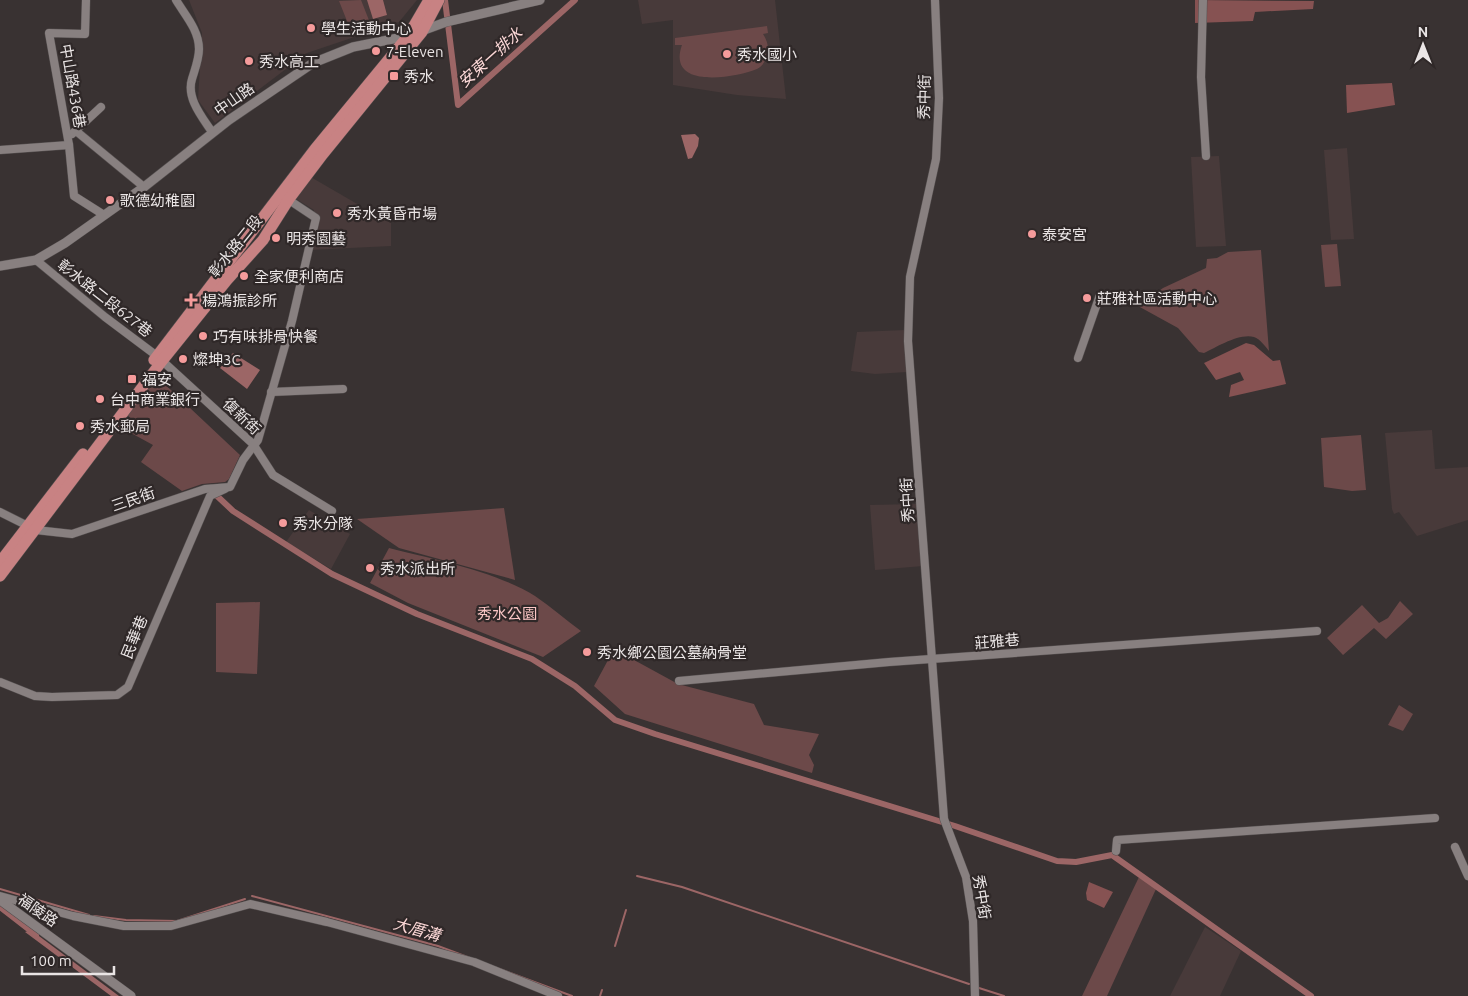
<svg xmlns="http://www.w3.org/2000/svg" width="1468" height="996" font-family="Ubuntu,'Noto Sans TC',sans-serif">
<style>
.built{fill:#483a3a}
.green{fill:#6c4949}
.forest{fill:#865252}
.water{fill:#9c6666}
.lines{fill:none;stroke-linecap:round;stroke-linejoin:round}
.stream{stroke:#9c6666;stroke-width:2}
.canal{stroke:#9c6666;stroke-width:6}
.minor-casing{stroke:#554f4f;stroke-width:9}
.tertiary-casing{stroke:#554f4f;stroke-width:10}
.primary-casing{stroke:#554f4f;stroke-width:12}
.minor{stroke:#888080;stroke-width:8}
.tertiary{stroke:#888080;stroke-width:9}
.primary{stroke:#c88283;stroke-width:11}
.poi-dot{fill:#f59b9b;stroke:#2f2828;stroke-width:2}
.labels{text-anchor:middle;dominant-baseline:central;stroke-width:4.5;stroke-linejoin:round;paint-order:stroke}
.poi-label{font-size:15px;fill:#eae5e5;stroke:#2f2828;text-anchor:start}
.street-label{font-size:15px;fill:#eae5e5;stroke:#2f2828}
.park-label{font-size:15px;fill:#fac6c5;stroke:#2f2828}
.water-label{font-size:16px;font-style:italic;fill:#fcd8d7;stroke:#2f2828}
</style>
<rect width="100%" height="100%" fill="#393232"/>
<g class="built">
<polygon points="189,0 417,0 399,22 307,53 215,123 198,100 202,33"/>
<polygon points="638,0 775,0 786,99 737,95 673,85 673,20 642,24"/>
<polygon points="1347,148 1354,239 1331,240 1324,150"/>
<polygon points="1219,156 1226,246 1196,247 1191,157"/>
<polygon points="309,176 359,205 360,218 391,217 391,246 309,250 314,210 293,197"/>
<polygon points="905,330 907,372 875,374 851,371 857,332"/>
<polygon points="1432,430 1435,469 1468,467 1468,520 1417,536 1399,512 1394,514 1392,509 1385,433"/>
<polygon points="917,504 923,566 875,570 870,505"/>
<polygon points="309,510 350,534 331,569 286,542"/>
<polygon points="1205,927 1241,951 1220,996 1170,996"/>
</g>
<g class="green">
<polygon points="361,0 372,28 353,36 339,1"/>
<path d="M 767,26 L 768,33 L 763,34 C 771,46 770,61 757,69 C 735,78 666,90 682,45 L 675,45 L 675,38 Z"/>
<polygon points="1337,244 1341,286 1325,287 1321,245"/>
<path d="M 1261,250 L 1269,351 C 1265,346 1260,339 1254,337 C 1239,333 1217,347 1204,353 L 1199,352 L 1178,328 L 1138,306 L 1163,288 L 1206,268 L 1207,259 L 1217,258 L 1228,252 Z"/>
<polygon points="156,376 240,455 229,479 225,482 202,484 182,491 141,462 153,445 131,433 135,422 126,414"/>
<polygon points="1361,435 1366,490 1352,491 1324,487 1321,438"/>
<polygon points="504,508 515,580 399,548 357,519"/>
<path d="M 389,548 C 433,559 497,572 535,596 C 551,607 566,620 581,631 L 543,657 L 408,603 L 370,583 Z"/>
<polygon points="1400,601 1413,614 1386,639 1374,628 1343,655 1327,638 1362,605 1379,623 1388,618"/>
<polygon points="260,602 257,674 216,672 216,603"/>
<polygon points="614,649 678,684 754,704 764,725 819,734 809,755 814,765 812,773 625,714 594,686"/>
<polygon points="1399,705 1413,714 1403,731 1388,725"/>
<polygon points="1139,877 1156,889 1107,996 1082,996"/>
</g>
<g class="forest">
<polygon points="1195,0 1314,1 1313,9 1255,12 1253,21 1195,23"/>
<polygon points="1392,83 1395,105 1347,113 1346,85"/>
<polygon points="1246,343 1254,345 1273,361 1280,360 1286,384 1229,397 1231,385 1244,380 1240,372 1216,380 1204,363"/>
<polygon points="1089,882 1113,892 1104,908 1087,900 1086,893"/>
</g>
<g class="water">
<polygon points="367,0 383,0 387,15 373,19"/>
<polygon points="695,134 699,138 698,146 692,158 688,159 681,135"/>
<polygon points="233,353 260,370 247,389 220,368"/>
<polygon points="31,930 119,996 111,996 25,932"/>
</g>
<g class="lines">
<g class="stream">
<polyline points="637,876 682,887 969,984"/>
<polyline points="0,889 89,915"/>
<polyline points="252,896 438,946 572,996"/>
<polyline points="94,916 126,920 177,921 245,899"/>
<polyline points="615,946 626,910"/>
<polyline points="979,988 1004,996"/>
<polyline points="600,996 602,990"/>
</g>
<g class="canal">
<polyline points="445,0 458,105 575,0"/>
<polyline points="216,495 233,511 332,574 417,614 532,659 575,686 615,720 655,734 955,826 1057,861 1076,862 1112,855 1311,996"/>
<polyline points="0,907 36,935"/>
</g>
<defs>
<g id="minor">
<polyline points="86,0 85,34 49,33 69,145 74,196 104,215"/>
<path d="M 176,0 C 185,15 199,30 199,49 C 199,59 195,69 192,79 C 186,98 202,117 212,132"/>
<polyline points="935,0 939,98 936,159 910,277 908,341 944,819 966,877 973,921 975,996"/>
<polyline points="1203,0 1201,77 1206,156"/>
<polyline points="76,131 144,187"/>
<polyline points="72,134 101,107"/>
<polyline points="0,150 69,145"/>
<polyline points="36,260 105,317 157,356 253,444 273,475 332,511"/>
<polyline points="1078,358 1100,295"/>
<polyline points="271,392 343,389"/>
<polyline points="0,512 36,530 72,534 205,489 230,487 243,460 258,440 292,321 316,218 286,198"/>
<polyline points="679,681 889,662 1317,631"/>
<polyline points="0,682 35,696 52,697 117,695 128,687 210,496 225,489"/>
<polyline points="1455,847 1468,876"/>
<polyline points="1116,851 1117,840 1435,818"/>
<polyline points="0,896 73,916 124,926 171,926 250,904 327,922 474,962 558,996"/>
</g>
<g id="tertiary">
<polyline points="0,266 36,260 65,243 144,187 229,120 313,63 353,47 408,36 446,22 540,0"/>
<polyline points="0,900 131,996"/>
</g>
<g id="primary">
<polyline points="154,360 315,149 408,36 429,0"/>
<polyline points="0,562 83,454"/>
<polyline points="0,576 162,361 227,280 263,240 289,199 323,154 422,32 439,0"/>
</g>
</defs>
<use href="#minor" class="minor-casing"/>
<use href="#tertiary" class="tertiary-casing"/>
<use href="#primary" class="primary-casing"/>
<use href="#minor" class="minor"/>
<use href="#tertiary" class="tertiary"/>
<use href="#primary" class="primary"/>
</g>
<g class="poi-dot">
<circle cx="311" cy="28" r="5"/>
<circle cx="376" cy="51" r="5"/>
<circle cx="727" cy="54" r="5"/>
<circle cx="249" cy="61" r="5"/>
<rect x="389" y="71" width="10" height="10" rx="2.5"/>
<circle cx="110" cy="200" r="5"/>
<circle cx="337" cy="213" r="5"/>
<circle cx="1032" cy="234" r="5"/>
<circle cx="276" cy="238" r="5"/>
<circle cx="244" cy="276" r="5"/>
<circle cx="1087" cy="298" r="5"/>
<path d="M188.5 292.5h5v5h5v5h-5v5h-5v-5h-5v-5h5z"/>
<circle cx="203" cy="336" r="5"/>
<circle cx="183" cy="359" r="5"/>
<rect x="127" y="374" width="10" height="10" rx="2.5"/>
<circle cx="100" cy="399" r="5"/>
<circle cx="80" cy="426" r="5"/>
<circle cx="283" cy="523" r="5"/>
<circle cx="370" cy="568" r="5"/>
<circle cx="587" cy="652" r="5"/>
</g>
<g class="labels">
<g class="poi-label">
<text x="321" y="28">學生活動中心</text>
<text x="386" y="51">7-Eleven</text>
<text x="737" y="54">秀水國小</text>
<text x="259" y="61">秀水高工</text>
<text x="404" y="76">秀水</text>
<text x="120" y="200">歌德幼稚園</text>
<text x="347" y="213">秀水黃昏市場</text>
<text x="1042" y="234">泰安宮</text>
<text x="286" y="238">明秀園藝</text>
<text x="254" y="276">全家便利商店</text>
<text x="1097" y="298">莊雅社區活動中心</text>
<text x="202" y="300">楊鴻振診所</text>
<text x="213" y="336">巧有味排骨快餐</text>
<text x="193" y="359">燦坤3C</text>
<text x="142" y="379">福安</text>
<text x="110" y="399">台中商業銀行</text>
<text x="90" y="426">秀水郵局</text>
<text x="293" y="523">秀水分隊</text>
<text x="380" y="568">秀水派出所</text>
<text x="597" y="652">秀水鄉公園公墓納骨堂</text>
</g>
<g class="street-label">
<text transform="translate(73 86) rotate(80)">中山路436巷</text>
<text transform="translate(924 97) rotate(-89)">秀中街</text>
<text transform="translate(234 99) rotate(-35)">中山路</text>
<text transform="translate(235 246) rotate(-51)">彰水路二段</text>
<text transform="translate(105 298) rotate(38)">彰水路二段627巷</text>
<text transform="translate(242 416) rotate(43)">復新街</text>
<text transform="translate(133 499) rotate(-19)">三民街</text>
<text transform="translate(907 500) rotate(-93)">秀中街</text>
<text transform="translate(134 637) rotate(-68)">民華巷</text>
<text transform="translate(997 641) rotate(-5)">莊雅巷</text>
<text transform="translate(982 897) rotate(81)">秀中街</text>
<text transform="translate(38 910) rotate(35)">福陵路</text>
</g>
<g class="park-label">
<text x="507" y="613">秀水公園</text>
</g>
<g class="water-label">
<text transform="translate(490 57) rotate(-42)">安東一排水</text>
<text transform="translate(417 929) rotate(16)">大厝溝</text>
</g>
</g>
<g transform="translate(1423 45)" stroke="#2f2828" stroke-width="4" paint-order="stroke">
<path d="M0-4L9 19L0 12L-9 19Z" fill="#eae5e5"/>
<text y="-8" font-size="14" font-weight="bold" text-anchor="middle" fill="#eae5e5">N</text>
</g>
<path d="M22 966v8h92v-8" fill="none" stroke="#eae5e5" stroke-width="2.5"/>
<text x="30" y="966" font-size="15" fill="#eae5e5" stroke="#2f2828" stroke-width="4" paint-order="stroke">100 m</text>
</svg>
